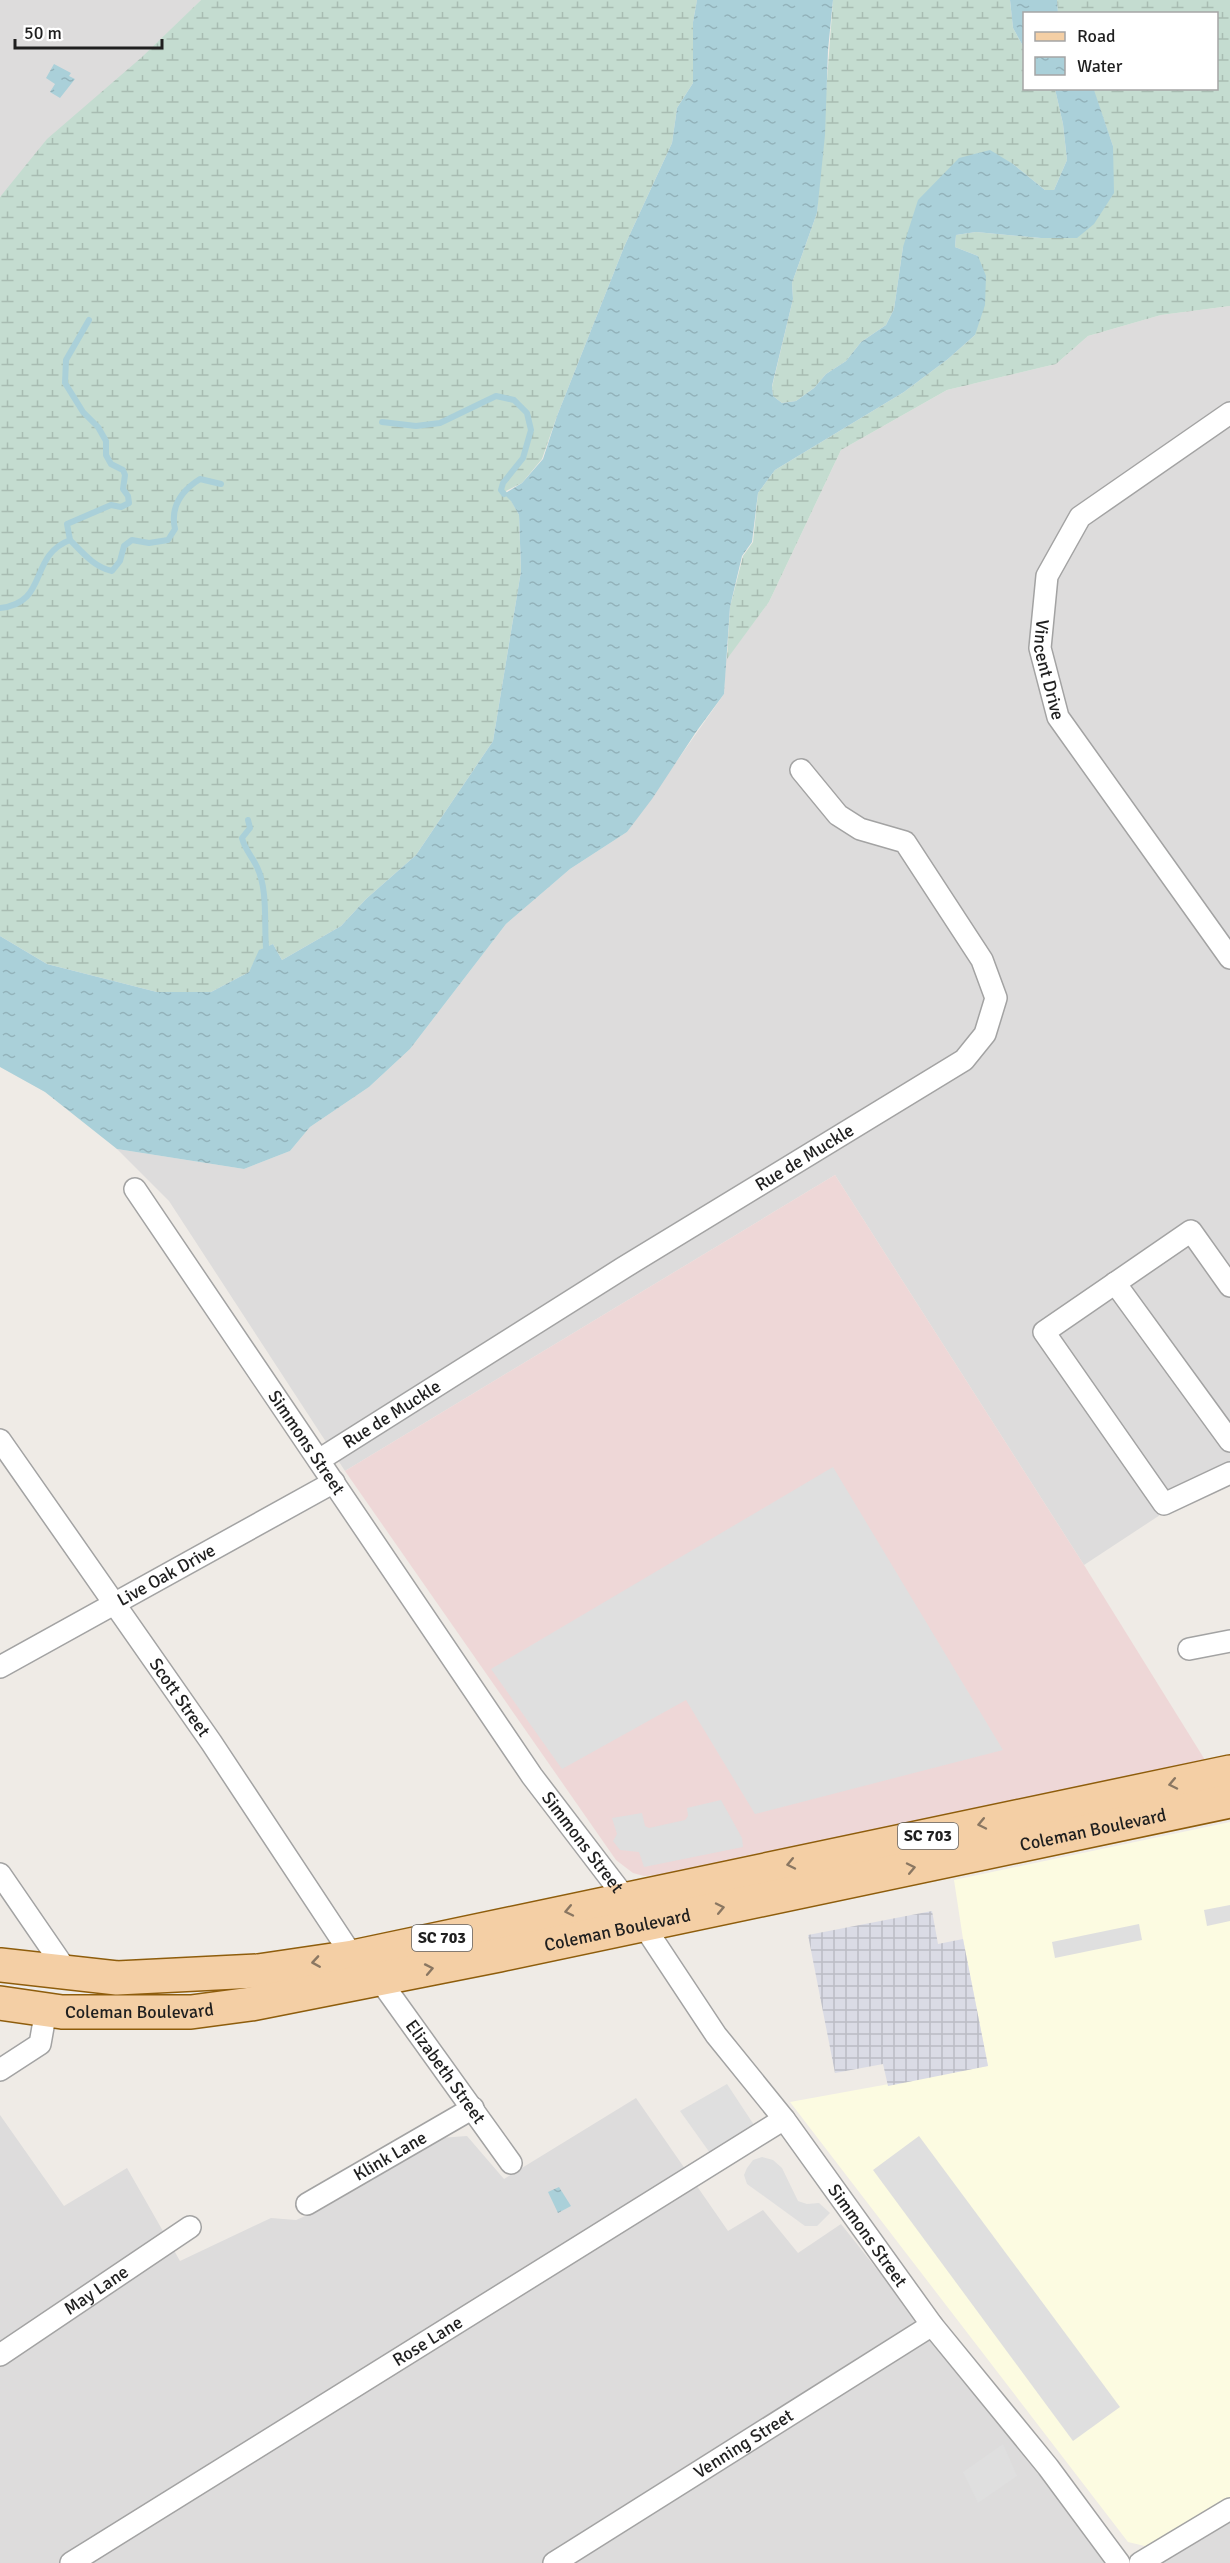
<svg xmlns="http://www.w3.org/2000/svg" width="1230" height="2563" font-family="Signika,sans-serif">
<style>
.residential{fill:#dddcdc}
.commercial{fill:#eed7d7}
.education{fill:#fcfbe1}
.wetland{fill:url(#wetland-marsh)}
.parking{fill:#dfdfdf}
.plaza{fill:url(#plaza-grid)}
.water{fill:url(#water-ripples)}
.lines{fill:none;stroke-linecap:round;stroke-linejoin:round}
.stream{stroke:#aad0d9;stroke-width:6}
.minor-casing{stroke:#a3a3a3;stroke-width:24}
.primary-casing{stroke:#8e5d0c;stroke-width:36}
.minor{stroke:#fff;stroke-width:21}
.primary{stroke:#f4cfa5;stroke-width:33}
.oneway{stroke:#8a7762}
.labels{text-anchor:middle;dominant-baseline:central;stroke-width:4.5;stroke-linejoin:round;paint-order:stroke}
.shield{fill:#fff;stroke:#626262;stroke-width:1.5}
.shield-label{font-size:16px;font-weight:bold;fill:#1f1f1f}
.street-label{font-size:18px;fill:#1f1f1f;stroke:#fff}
</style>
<defs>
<pattern id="wetland-marsh" width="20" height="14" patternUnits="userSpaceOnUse" patternTransform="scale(1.5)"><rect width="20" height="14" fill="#c4dcd0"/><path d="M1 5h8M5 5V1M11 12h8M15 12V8" fill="none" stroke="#a8bcb2"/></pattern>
<pattern id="plaza-grid" width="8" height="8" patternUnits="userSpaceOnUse" patternTransform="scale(1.5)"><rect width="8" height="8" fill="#dadbe5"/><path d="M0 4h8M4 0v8" fill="none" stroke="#bbbcc4"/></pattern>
<pattern id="water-ripples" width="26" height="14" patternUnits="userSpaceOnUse" patternTransform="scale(1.5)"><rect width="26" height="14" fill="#aad0d9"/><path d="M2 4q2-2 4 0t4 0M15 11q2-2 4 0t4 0" fill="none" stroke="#92b2ba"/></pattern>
</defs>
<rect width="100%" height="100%" fill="#efebe6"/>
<g class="residential">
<polygon points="0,0 201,0 0,197"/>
<polygon points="1230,306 1230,1469 1084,1565 835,1175 345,1471 169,1201 117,1149 244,1169 290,1151 310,1127 369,1087 410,1049 506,924 570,869 627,832 724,694 726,659 769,602 841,450 947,390 1056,364 1088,336 1161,315"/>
<polygon points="636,2098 728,2231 763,2210 798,2253 841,2224 1110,2563 0,2563 0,2115 64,2206 127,2168 180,2261 271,2218 296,2220 324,2208 440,2138 467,2136 504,2179"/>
<polygon points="1230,2519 1230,2563 1159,2563"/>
</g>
<polygon class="commercial" points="835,1175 1084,1565 1205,1760 660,1875 644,1876 633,1873 616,1860 345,1471"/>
<polygon class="education" points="1230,1822 1230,2501 1149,2547 1128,2542 790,2102 988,2066 963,1939 954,1880"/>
<g class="wetland">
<polygon points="201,0 697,0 693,22 693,83 677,108 672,143 624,247 557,416 542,459 522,483 506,491 519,515 521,571 493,741 416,855 366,899 341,926 282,960 273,944 260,950 249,972 211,992 157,992 47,964 0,936 0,197 47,139 142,57"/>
<polygon points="833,0 1010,0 1013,28 1024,48 1024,88 1055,89 1063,124 1067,160 1054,190 1045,190 1013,164 903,247 894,309 886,325 861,342 846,361 826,374 814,388 796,401 782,403 773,396 772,387 793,299 792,283 817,213"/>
<polygon points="1057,0 1230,0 1230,306 1161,315 1088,336 1056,364 947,390 841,450 769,602 727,659 730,607 743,556 753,542 758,493 775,470 904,392 948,359 975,335 978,256 955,247 956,235 976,232 1041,238 1113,146 1093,89 1216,88 1216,14 1058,13"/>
</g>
<g class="parking">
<polygon points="833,1467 1003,1750 755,1814 686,1700 562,1769 491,1669"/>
<polygon points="721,1800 742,1838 743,1847 644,1867 639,1852 620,1850 613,1841 617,1834 612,1818 642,1813 645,1826 649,1828 685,1820 688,1816 687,1808"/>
<polygon points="1230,1905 1230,1921 1207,1926 1204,1910"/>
<polygon points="1139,1924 1142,1940 1055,1958 1052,1942"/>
<polygon points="727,2084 754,2125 710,2153 680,2111"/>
<polygon points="919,2136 1120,2407 1073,2441 873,2170"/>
<polygon points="762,2157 773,2160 782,2168 798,2201 807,2204 819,2203 830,2213 817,2226 805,2226 747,2184 744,2175 747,2168 753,2160"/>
<polygon points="1003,2444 1017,2476 978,2503 963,2472"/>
</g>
<polygon class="plaza" points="932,1911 938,1944 963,1939 988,2066 888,2086 883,2064 835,2073 808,1935"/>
<g class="water">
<polygon points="697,0 833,0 828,50 825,135 817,213 792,283 793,299 772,386 773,396 782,403 796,401 814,388 826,374 846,361 861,342 886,325 894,309 903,247 918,200 959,158 990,150 1013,164 1045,190 1054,190 1067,160 1063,124 1055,89 1093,89 1094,90 1113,146 1114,193 1094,224 1077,238 1041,238 976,232 956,235 955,247 978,256 986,276 985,305 975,335 948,359 904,392 775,470 758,493 752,542 742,556 730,607 724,694 696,732 652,799 627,832 570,869 506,924 410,1049 369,1087 310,1127 290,1151 244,1169 117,1149 45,1092 0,1067 0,936 47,964 157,992 211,992 249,972 259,950 273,944 282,960 341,926 366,899 416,855 493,741 521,571 519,515 511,501 504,494 522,483 543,459 557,416 624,247 672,143 677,108 693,83 693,22"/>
<polygon points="1010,0 1057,0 1058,13 1024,14 1024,48 1013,28"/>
<polygon points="54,64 71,73 69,76 75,79 60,98 50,92 55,84 46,78"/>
<polygon points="559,2187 571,2206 558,2213 548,2192"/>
</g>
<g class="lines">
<g class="stream">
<polyline points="382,422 416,426 440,423 496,396 514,400 527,413 531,430 523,458 503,483 501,490 504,494"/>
<path d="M 70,540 C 83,553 94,567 112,571 L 120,561 L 124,546 L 132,540 L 149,543 L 168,540 L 175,529 C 170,507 181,491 200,479 L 221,484"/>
<path d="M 0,608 C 49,603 28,556 70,540 L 67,524 L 111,505 L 121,507 L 129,503 L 128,496 L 123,489 L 125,475 L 123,470 L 111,464 L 106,455 L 106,441 L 98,427 L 83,412 L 65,383 L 66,360 L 89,320"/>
<path d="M 248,820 L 250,828 L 242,838 C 245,850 252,856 257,867 C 268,890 264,922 266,947"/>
</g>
<defs>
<g id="minor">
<path id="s1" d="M 1230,413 L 1080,517 L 1047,576 L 1040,648 L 1058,717 L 1230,958"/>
<path id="s2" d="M 135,1189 L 532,1776 L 626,1899 L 716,2035 L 784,2119 L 932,2325 L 1048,2467 L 1119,2563"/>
<polyline points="1115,1283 1230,1441"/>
<polyline points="1230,1286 1191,1231 1044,1332 1164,1504 1230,1473"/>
<path id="s3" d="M 0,1440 L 211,1742 L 353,1957"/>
<path id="s4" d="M 319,1460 L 623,1268 L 964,1060 L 985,1034 L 996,998 L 982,960 L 905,842 L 860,829 L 838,815 L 801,770"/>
<polyline points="1189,1649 1230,1641"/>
<path id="s5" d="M 0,1667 L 334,1482"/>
<polyline points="0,1874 68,1973"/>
<path id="s6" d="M 379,1979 L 511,2163"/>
<polyline points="0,2070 40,2044 46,2010"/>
<path id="s7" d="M 307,2204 L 473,2108"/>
<path id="s8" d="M 0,2355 L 190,2227"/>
<path id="s9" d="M 71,2563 L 784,2119"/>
<path id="s10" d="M 554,2563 L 932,2325"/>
<polyline points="1140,2563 1230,2509"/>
</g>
<g id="primary">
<polyline points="0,1965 117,1978 258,1971 353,1957 1230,1772"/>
<path id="s11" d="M 0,2003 L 62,2012 L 191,2012 L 251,2004 L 499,1955 L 1230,1801"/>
</g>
</defs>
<use href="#minor" class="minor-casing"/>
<use href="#primary" class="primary-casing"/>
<use href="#minor" class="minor"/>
<use href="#primary" class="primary"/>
</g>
<defs><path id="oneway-chevron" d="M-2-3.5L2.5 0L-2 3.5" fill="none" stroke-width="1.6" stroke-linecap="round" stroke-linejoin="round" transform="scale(1.5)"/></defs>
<g class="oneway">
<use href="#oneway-chevron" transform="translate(1173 1784) rotate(168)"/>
<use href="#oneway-chevron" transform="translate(982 1824) rotate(168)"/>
<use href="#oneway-chevron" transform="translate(791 1864) rotate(168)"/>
<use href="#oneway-chevron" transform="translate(911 1868) rotate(-12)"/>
<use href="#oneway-chevron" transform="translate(720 1908) rotate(-12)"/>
<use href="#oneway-chevron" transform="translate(569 1911) rotate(168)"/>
<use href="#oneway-chevron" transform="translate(316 1962) rotate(171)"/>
<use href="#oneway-chevron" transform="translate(429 1969) rotate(-11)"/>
</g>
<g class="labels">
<g class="shield">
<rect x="898" y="1823" width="60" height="26" rx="4.5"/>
<rect x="412" y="1925" width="60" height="26" rx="4.5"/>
</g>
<g class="shield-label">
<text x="928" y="1836">SC 703</text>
<text x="442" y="1938">SC 703</text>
</g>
<g class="street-label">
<text stroke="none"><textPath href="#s1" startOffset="345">Vincent Drive</textPath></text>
<text stroke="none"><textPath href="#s4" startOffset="572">Rue de Muckle</textPath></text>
<text stroke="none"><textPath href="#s4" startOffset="86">Rue de Muckle</textPath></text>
<text stroke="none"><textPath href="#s2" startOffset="306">Simmons Street</textPath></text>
<text stroke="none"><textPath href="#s5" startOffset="190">Live Oak Drive</textPath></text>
<text stroke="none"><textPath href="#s3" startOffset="314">Scott Street</textPath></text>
<text stroke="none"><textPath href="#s11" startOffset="1112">Coleman Boulevard</textPath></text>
<text stroke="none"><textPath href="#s2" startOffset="792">Simmons Street</textPath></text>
<text stroke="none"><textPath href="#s11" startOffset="626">Coleman Boulevard</textPath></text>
<text stroke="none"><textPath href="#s11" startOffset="140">Coleman Boulevard</textPath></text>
<text stroke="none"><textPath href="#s6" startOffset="114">Elizabeth Street</textPath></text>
<text stroke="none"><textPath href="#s7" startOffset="96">Klink Lane</textPath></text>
<text stroke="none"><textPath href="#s2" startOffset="1278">Simmons Street</textPath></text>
<text stroke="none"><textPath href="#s8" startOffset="116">May Lane</textPath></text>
<text stroke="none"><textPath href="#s9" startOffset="420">Rose Lane</textPath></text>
<text stroke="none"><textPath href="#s10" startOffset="224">Venning Street</textPath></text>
</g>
</g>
<rect x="1023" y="12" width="195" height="78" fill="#ffffff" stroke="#a5a5a5" stroke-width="1.5"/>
<rect x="1035" y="32" width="30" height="9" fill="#f4cfa5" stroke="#a5a5a5" stroke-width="1.5"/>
<text x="1077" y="42" font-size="18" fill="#1f1f1f">Road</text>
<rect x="1035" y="57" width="30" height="18" fill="url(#water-ripples)" stroke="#a5a5a5" stroke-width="1.5"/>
<text x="1077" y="72" font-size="18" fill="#1f1f1f">Water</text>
<path d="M15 39v9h147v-9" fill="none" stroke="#1f1f1f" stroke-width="3"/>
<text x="24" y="39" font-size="18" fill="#1f1f1f" stroke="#ffffff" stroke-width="4.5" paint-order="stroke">50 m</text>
</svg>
